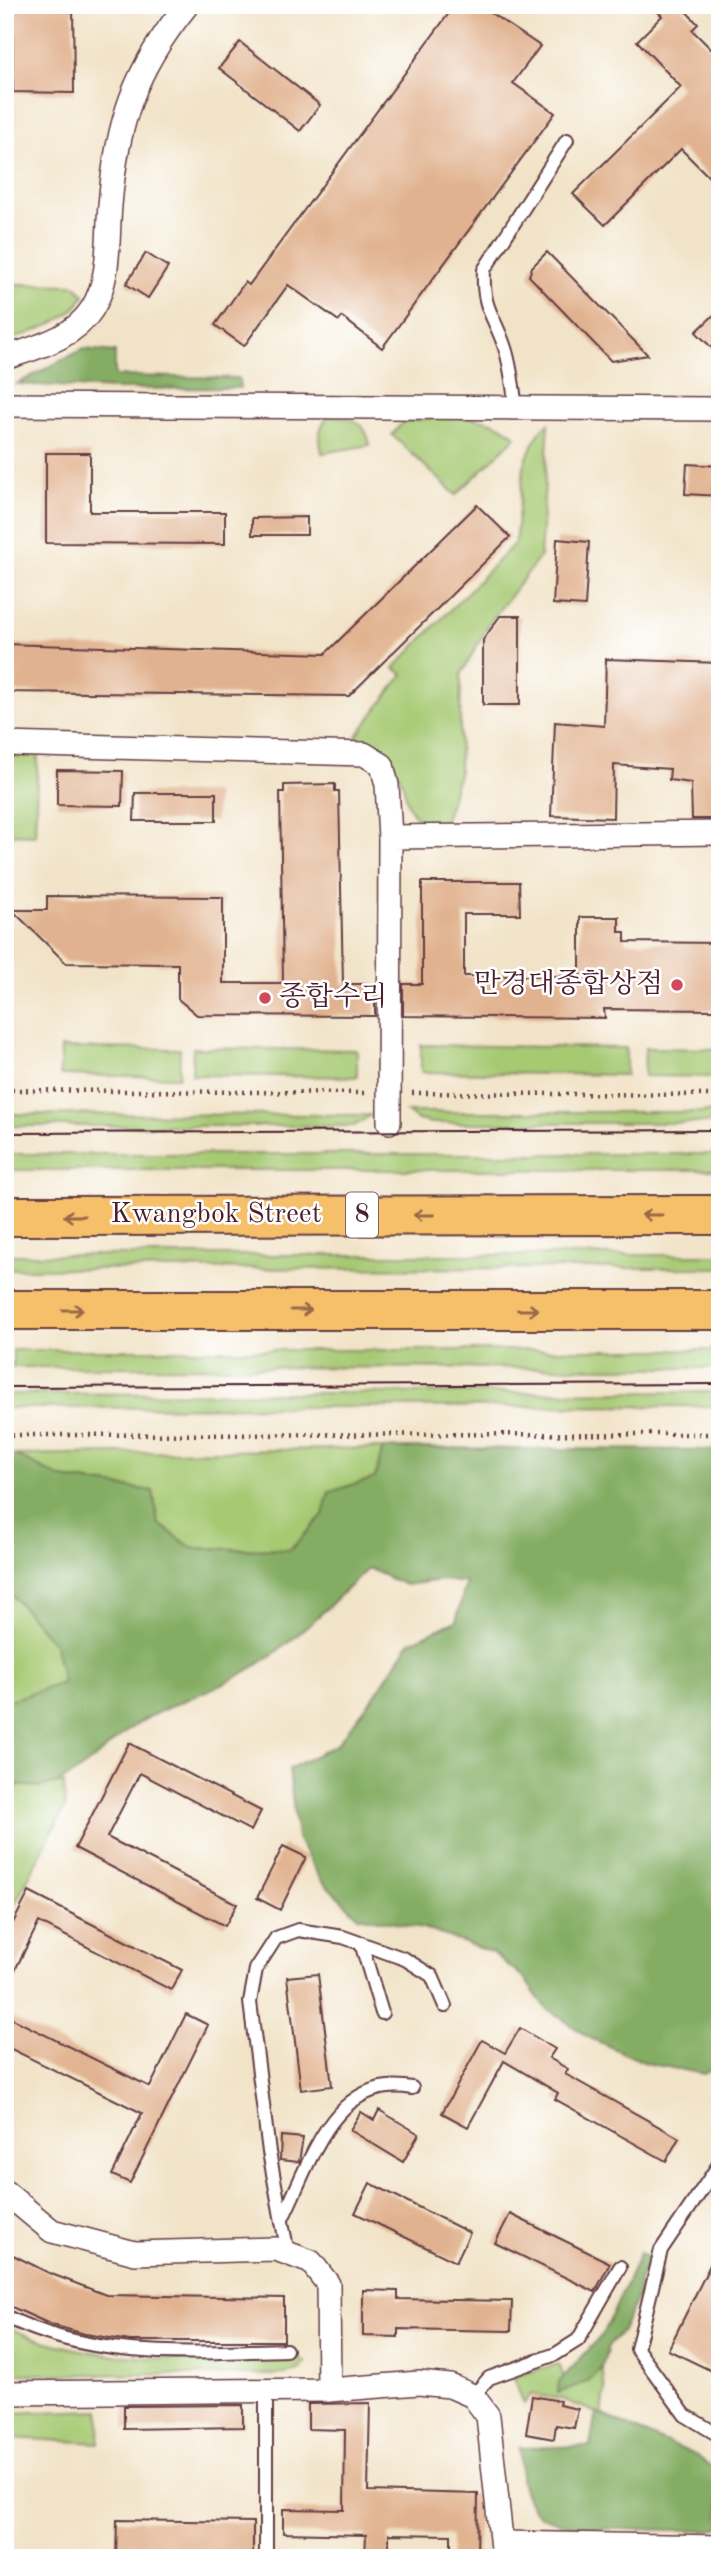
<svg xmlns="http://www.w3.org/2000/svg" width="725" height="2563" font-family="'Old Standard TT','Noto Serif KR',serif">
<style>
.green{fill:#a6c972;stroke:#78744e;stroke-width:2}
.forest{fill:#84ad64;stroke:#676648;stroke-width:2}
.building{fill:#e1b28f}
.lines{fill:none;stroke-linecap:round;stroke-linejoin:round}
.service-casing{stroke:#633c42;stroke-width:16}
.minor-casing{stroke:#633c42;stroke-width:26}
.trunk-casing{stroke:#633c42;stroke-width:42}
.path{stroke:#633c42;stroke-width:4.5;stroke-dasharray:2 5;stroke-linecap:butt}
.service{stroke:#fff;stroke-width:12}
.minor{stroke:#fff;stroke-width:23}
.trunk{stroke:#f6c06b;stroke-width:38}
.tram{stroke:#4a1f2b;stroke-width:2}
.oneway{stroke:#976748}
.poi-dot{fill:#d1495b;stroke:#fff;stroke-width:2.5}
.labels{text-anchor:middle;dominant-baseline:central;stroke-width:5;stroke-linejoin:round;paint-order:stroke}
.shield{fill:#fff;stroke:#80626b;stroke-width:2}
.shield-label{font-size:26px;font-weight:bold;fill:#4a1f2b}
.poi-label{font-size:28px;fill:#4a1f2b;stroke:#fff;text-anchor:end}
.street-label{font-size:28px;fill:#4a1f2b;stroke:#fff}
</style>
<rect width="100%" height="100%" fill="#fff"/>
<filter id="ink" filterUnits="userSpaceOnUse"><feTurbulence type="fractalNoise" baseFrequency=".0143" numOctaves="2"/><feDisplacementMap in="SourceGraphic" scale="14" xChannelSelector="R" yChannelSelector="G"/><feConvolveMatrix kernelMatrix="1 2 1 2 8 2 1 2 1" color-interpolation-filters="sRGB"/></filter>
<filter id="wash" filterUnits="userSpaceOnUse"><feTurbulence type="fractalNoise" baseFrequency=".00686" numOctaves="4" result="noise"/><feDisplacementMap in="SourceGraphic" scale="28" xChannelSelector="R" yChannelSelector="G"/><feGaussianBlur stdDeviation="1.57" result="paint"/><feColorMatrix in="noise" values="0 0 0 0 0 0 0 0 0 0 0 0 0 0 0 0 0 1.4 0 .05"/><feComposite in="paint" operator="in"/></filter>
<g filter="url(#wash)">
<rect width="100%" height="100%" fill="#f1e3c7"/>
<g class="green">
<path d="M 5,284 L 75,285 L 84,295 C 73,321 30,332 5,342 Z"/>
<path d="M 329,416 C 352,418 365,419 370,445 L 322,453 C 319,437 317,428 329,416 Z"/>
<path d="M 438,416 C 466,418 494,415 516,437 L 456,495 L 392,435 L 402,423 Z"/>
<path d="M 549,424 L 540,557 L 490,622 L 461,675 L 459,775 C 451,793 452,810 441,826 L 425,826 C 399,802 411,798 398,773 C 390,756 368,749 353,741 L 403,674 L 394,668 L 515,543 L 524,466 L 532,445 L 542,429 Z"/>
<polygon points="5,751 38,752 35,835 5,834"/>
<polygon points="421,1045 626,1048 626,1075 421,1072"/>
<polygon points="61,1048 180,1049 179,1077 60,1075"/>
<polygon points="193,1048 357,1050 357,1077 192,1075"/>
<polygon points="645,1048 720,1049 720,1077 644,1076"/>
<polygon points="407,1112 720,1112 720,1123 432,1123 418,1120"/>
<polygon points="5,1114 371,1115 354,1126 5,1126"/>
<polygon points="10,1154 720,1154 720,1170 10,1170 5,1169 5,1156"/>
<polygon points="5,1255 720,1255 720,1268 5,1269"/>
<polygon points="13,1350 720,1350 720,1368 13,1367"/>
<polygon points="720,1392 720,1406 5,1408 5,1394"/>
<polygon points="383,1448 375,1478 329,1492 323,1515 291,1550 192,1548 158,1523 153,1491 61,1478 15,1455"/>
<polygon points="5,1587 55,1645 63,1683 5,1702"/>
<polygon points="5,1779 19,1786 64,1783 65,1807 5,1923"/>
<path d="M 5,2326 C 96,2369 200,2357 298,2357 L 306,2363 C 296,2378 273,2374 257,2375 L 5,2374 Z"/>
<polygon points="558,2364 564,2376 559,2383 589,2381 602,2367 605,2391 602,2415 562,2399 531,2394 524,2404 513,2377"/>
<polygon points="100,2410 99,2443 11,2438 8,2413"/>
</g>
<g class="forest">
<polygon points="83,349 115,352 115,376 239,378 240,388 114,389 17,384"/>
<path d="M 383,1448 L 720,1450 L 720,2062 L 704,2074 L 646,2063 L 588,2037 L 544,2006 L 524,1978 L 493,1953 L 423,1928 L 358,1916 L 321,1880 L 297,1838 L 289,1769 L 336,1745 L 373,1698 L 410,1642 L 456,1621 L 466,1583 L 443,1580 L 405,1585 L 368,1568 C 327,1608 289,1649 238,1676 C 206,1694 168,1704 137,1724 C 95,1751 62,1807 5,1779 L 5,1702 L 63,1683 L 55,1645 L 5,1587 L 5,1455 L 15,1455 L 61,1478 L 153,1491 L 158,1523 L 192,1548 L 290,1550 L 323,1515 L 329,1492 L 375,1478 Z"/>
<polygon points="640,2253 647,2257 635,2303 622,2331 608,2346 602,2367 589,2381 558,2393 559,2382 604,2333"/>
<path d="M 596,2412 L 697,2456 L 720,2473 L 720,2527 L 708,2530 C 673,2529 562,2534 538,2514 C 520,2498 520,2470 519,2448 L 590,2446 Z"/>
</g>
<g id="blocks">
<g class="building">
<polygon points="12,5 73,5 74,93 13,92"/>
<polygon points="455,5 479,5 540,46 513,83 555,113 382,348 342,317 339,321 288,285 244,346 215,325 245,282 249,285"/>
<polygon points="652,5 680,5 698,24 692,30 720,58 720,188 681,149 605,225 573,194 681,87 637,41 662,16"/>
<polygon points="240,42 320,105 300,131 219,68"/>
<polygon points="547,252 648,355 611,361 529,276 532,267"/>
<polygon points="146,253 168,267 148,298 126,284"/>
<polygon points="720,309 720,356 696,332"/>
<polygon points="46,453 90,453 90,512 225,512 225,544 46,543"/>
<polygon points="687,464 720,466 720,496 685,494"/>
<polygon points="477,505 510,537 349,696 5,692 5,644 325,654"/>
<polygon points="307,517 307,535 252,535 252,518"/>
<polygon points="557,539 589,542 585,606 553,604"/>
<polygon points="500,616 520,616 520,705 483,705 483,640"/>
<polygon points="606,659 720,663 720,819 692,819 691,783 669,780 670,769 614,765 613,818 551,816 555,722 604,726"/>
<polygon points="57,770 123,771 122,806 57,805"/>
<polygon points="335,784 335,791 339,791 343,984 375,984 375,1016 197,1015 178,999 178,964 66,963 12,910 47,910 47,896 223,897 223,983 283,983 280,792 284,792 284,785"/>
<polygon points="135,793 216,793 216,821 134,821"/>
<polygon points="422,882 519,882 520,914 464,914 464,976 580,976 580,917 619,917 619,932 625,932 625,942 720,943 720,1010 604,1009 605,1018 403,1016 403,984 422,984"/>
<polygon points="129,1743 261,1811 251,1831 140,1773 107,1837 237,1904 225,1926 75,1848"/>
<polygon points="283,1846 306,1857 280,1910 257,1898"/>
<polygon points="29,1892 182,1970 171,1990 39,1922 5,1990 5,1938"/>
<polygon points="318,1974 332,2086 301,2090 287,1977"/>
<polygon points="186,2014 208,2025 130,2183 112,2175 142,2113 5,2046 5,2015 150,2087"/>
<polygon points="520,2028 555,2049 549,2058 568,2069 565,2074 679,2138 666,2161 555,2099 558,2093 504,2061 468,2127 442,2113 482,2040 505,2053"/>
<polygon points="379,2110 419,2134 403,2162 350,2130 361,2112 374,2120"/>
<polygon points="281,2136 303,2138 299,2162 280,2160"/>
<polygon points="370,2183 470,2233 456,2262 355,2213"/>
<polygon points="510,2214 610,2263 595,2292 495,2243"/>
<polygon points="720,2245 720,2375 668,2350"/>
<polygon points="5,2251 49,2273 106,2295 284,2298 284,2341 130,2341 85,2334 52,2325 5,2304"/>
<polygon points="363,2290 398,2291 398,2299 512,2301 511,2331 398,2329 398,2337 363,2336"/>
<polygon points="532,2396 560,2401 559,2405 578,2409 574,2428 556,2425 554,2439 526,2434"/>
<polygon points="370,2403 368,2491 478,2494 477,2558 451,2558 451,2535 389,2534 389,2558 365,2558 366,2535 283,2533 283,2509 344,2510 345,2430 308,2429 308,2404"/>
<polygon points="243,2405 243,2427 124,2429 124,2406"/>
<polygon points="117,2520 253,2522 253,2558 116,2558"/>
</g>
</g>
</g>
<g filter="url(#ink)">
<use href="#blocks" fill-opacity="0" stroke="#633c42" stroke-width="2"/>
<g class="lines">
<defs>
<g id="service">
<path d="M 516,407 C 513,388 511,366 505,348 C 494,314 482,310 484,270 L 567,140"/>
<polyline points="361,1943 382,2013"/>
<polyline points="720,2163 661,2250 637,2349 685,2415 720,2436"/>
<path d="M 282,2219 C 311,2162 333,2074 412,2088"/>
<polyline points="288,2254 269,2152 250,2002 256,1969 276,1938 298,1930 343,1937 405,1959 432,1976 445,2006"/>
<path d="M 5,2316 C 94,2361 190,2353 286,2350"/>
<polyline points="266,2390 266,2558"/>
<polyline points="473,2396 489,2378 556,2354 578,2340 620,2267"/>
</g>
<g id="minor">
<path d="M 5,358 C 36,347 73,339 92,309 C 111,279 107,239 110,205 C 117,123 134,70 187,5"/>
<polyline points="5,405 720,409"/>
<polyline points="5,744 364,754 382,765 387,785 390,837"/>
<polyline points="389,1122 390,837 720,833"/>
<polyline points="5,2192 52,2231 135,2253 276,2249 311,2262 328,2284 329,2390"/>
<polyline points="5,2393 329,2390 419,2383 450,2386 473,2396 488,2416 503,2558"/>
<polyline points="502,2543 720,2547"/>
</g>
<g id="trunk">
<polyline points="5,1216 720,1215"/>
<polyline points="5,1310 720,1310"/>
</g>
</defs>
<use href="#service" class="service-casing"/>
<use href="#minor" class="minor-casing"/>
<use href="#trunk" class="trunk-casing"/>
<g class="path">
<polyline points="5,1090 368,1093"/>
<polyline points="412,1093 720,1095"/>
<polyline points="5,1435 720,1434"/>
</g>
<use href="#service" class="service"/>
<use href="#minor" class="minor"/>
<use href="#trunk" class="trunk"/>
<g class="tram">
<polyline points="5,1133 720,1130"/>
<polyline points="5,1387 720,1384"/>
</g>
</g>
<defs><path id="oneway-shaft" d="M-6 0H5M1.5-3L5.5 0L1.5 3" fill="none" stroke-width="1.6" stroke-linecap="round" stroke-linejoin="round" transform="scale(1.75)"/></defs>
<g class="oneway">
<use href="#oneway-shaft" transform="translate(424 1215) rotate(180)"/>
<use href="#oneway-shaft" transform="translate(652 1215) rotate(180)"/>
<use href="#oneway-shaft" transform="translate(74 1216) rotate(180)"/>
<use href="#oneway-shaft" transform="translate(73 1310)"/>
<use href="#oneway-shaft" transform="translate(301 1310)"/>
<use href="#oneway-shaft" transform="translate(528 1310)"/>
</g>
</g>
<g class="poi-dot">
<circle cx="677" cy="985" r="7"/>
<circle cx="265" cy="998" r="7"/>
</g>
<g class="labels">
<rect class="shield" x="346" y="1192.5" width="32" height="45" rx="5"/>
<g class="shield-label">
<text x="362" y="1215">8</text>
</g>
<g class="poi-label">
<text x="663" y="985">만경대종합상점</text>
<text x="279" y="998" text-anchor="start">종합수리</text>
</g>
<g class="street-label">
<text x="216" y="1215">Kwangbok Street</text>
</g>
</g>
<rect width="725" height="2563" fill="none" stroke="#fff" stroke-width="28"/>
</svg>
